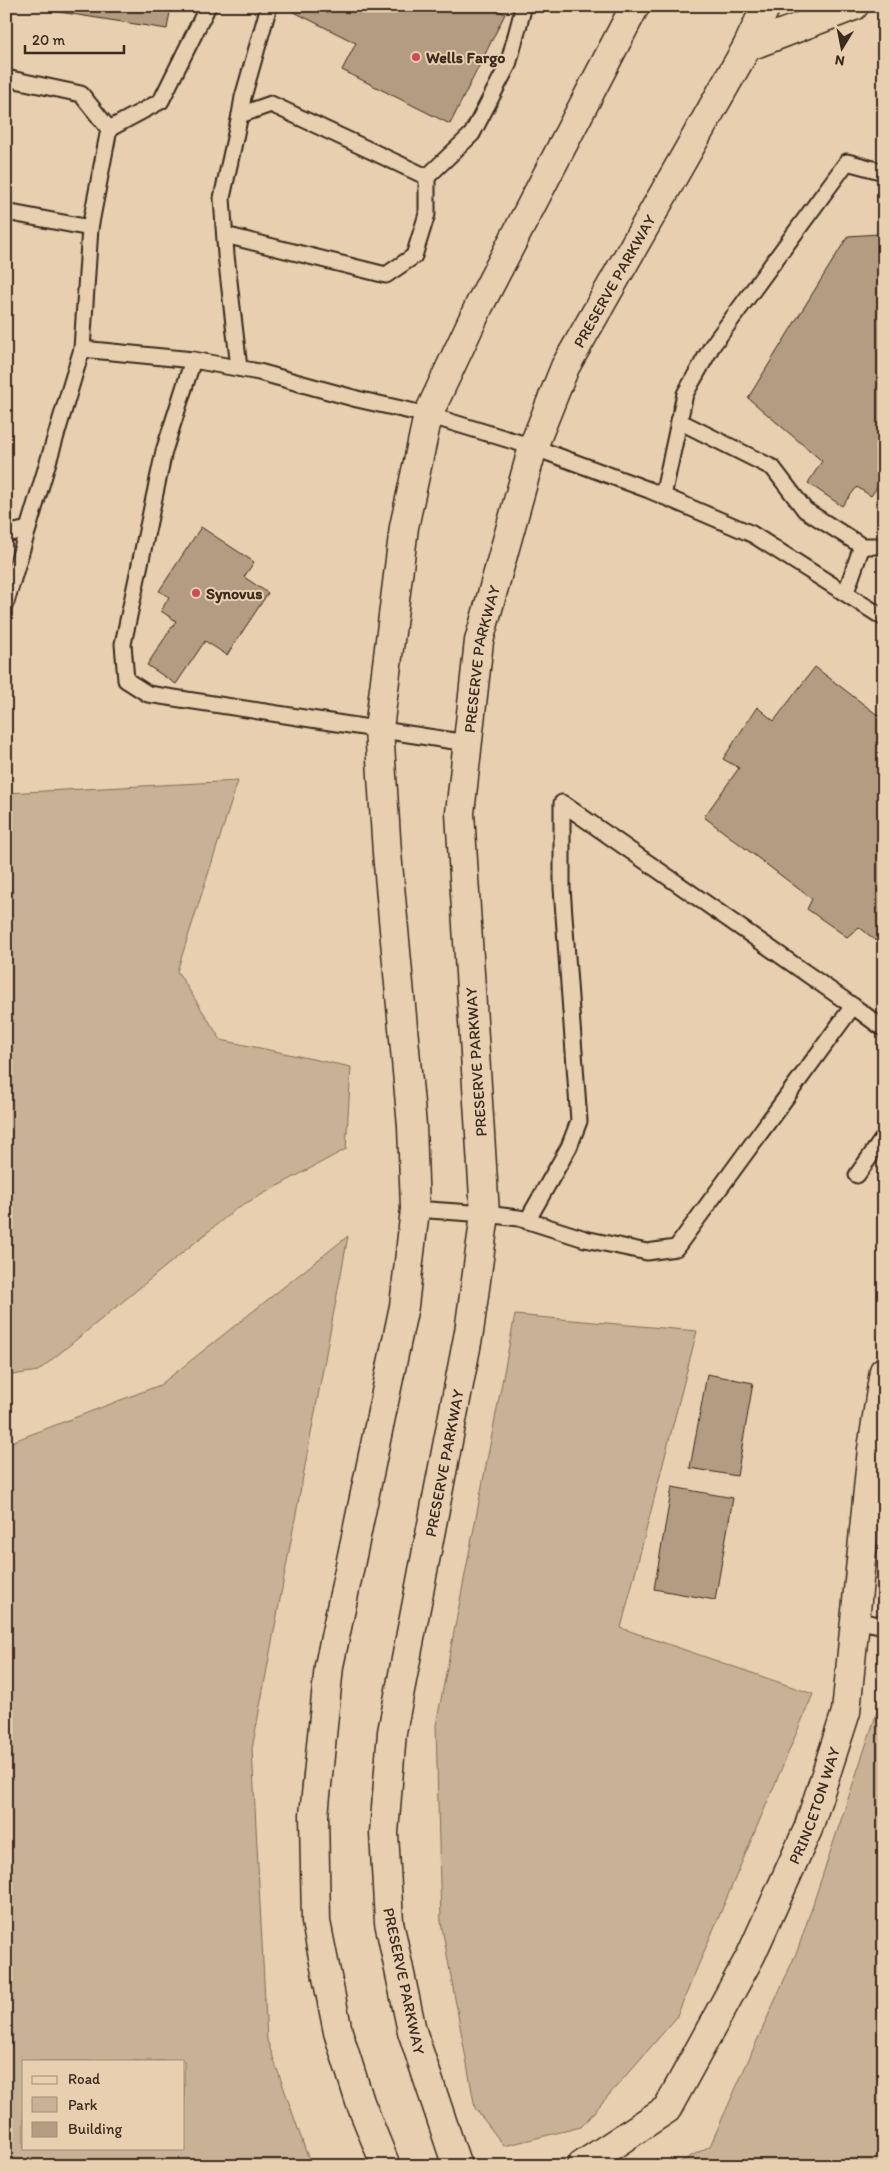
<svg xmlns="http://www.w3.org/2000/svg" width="890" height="2172" font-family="Itim,sans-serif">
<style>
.green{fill:#c8b195;stroke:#826e5a;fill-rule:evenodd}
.building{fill:#b39c82;stroke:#3b2a1e}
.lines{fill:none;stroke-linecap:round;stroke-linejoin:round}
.lane-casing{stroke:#3b2a1e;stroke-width:19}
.street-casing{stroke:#3b2a1e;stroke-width:31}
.secondary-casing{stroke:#3b2a1e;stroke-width:31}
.lane{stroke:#e7cfaf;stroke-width:15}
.street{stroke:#e7cfaf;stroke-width:28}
.secondary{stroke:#e7cfaf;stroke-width:28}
.poi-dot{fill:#d1495b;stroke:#e7cfaf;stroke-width:2}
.labels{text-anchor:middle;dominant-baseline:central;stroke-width:4;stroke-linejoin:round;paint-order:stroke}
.poi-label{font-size:16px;font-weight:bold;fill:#3b2a1e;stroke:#e7cfaf;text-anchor:start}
.street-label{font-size:16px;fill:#3b2a1e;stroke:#e7cfaf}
</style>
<rect width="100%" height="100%" fill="#e7cfaf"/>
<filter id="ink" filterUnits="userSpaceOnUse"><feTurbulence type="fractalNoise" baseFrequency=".02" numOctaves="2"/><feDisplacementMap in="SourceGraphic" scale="10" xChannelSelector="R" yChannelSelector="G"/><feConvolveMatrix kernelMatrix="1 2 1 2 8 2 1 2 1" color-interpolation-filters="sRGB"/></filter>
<g filter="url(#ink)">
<g class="green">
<polygon points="238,781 177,971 221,1040 351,1067 346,1149 237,1208 38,1371 6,1376 6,793"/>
<path d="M 348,1236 L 252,1749 L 267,2040 L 311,2166 L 6,2166 L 6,1444 L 160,1385 ZM 24,2061 L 184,2061 L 184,2148 L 24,2148 Z"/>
<polygon points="515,1315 697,1331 621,1628 813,1694 676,2018 581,2127 504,2146 475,2108 441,1922 436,1725"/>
<polygon points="884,1691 884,2166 673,2166 710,2146 798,1949"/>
</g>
<g class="building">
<polygon points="21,6 171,6 167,29"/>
<polygon points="282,6 489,6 505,14 450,124 342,70 356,43"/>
<polygon points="879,234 884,238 884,477 871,496 857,487 842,506 808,483 822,461 748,398 848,236"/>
<polygon points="201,527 254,562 244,577 268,593 227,655 205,641 176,684 147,665 176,621 161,611 169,597 159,591"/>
<polygon points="815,667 884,720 884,947 859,927 847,937 807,909 812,899 704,817 739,768 723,759 757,707 774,721"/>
<polygon points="707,1374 753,1383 737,1476 690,1468"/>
<polygon points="672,1487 733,1498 715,1600 654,1589"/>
</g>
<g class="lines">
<defs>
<g id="lane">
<polyline points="6,78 81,94 109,129"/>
<polyline points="240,115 243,97 269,6"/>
<polyline points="427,177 472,134 508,65 522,13 521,6"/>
<polyline points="6,212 90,228 82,349"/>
<polyline points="90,228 109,129 161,101 208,6"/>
<polyline points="225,235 386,275 414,256 427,214 427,177 271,104 240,115 222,198 226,255 239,368"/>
<polyline points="193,360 164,451 123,644 126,680 148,694 467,743"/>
<polyline points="679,421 773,468 805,510 862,546 846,592"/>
<polyline points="663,496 685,394 712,346 847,162 884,172"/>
<polyline points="6,534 28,529"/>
<polyline points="862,546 884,546"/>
<polyline points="6,602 82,349 193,360 259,372 357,399 428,415 533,447 649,490 752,534 884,618"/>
<polyline points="853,1006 884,1029"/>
<polyline points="857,1175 884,1137"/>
<polyline points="415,1209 485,1214 519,1218 585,1239 647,1252 676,1248 853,1006 562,803 562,888 579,1121 569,1147 527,1221"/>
<polyline points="855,1620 884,1626"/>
</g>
<g id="street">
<path id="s1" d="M 581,2166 L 667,2109 L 751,1955 L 808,1829 L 846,1712 L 872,1449 L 884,1371"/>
</g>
<g id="secondary">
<polyline points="747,47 854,6"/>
<polyline points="386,2166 360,2102 338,2032 316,1922 314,1815 329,1666 404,1306 415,1209 412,1126 387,853 379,729 404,527 428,415 480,304 635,6"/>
<path id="s2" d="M 457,2166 L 412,2031 L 389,1922 L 384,1833 L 392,1732 L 469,1332 L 485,1214 L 460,813 L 479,641 L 533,447 L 565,367 L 747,47 L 766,6"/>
</g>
</defs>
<use href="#lane" class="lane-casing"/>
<use href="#street" class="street-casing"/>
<use href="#secondary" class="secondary-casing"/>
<use href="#lane" class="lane"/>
<use href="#street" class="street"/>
<use href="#secondary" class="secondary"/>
</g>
</g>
<g class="poi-dot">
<circle cx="416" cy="57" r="5"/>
<circle cx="196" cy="593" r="5"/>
</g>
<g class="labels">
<g class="poi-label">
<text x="426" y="57">Wells Fargo</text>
<text x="206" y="593">Synovus</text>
</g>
<g class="street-label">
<text stroke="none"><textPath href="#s2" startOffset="1932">PRESERVE PARKWAY</textPath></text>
<text stroke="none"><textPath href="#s2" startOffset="1528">PRESERVE PARKWAY</textPath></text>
<text transform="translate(476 1062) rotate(-94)">PRESERVE PARKWAY</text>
<text stroke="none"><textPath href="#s2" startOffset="718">PRESERVE PARKWAY</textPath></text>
<text stroke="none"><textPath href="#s1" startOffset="441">PRINCETON WAY</textPath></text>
<text transform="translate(404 1981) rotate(78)">PRESERVE PARKWAY</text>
</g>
</g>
<rect width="890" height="2172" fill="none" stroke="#e7cfaf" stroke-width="25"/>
<rect x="12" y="12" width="865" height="2147" fill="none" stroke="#3b2a1e" stroke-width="2" filter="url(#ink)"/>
<rect x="22" y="2060" width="162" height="90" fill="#e7cfaf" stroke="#a28d75"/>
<rect x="32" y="2076" width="25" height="8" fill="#e7cfaf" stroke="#a28d75"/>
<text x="68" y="2084" font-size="15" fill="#3b2a1e">Road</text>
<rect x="32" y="2097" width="25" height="15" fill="#c8b195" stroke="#a28d75"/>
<text x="68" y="2110" font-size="15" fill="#3b2a1e">Park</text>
<rect x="32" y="2122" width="25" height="15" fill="#b39c82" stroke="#a28d75"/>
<text x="68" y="2134" font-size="15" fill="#3b2a1e">Building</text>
<g transform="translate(842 48) rotate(190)" stroke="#e7cfaf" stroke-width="4" paint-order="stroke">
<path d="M0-4L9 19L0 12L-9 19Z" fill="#3b2a1e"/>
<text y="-8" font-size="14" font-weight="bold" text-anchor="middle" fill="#3b2a1e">N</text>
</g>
<path d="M25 45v8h99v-8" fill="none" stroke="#3b2a1e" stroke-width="2.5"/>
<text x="32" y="45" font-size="15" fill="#3b2a1e" stroke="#e7cfaf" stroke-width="4" paint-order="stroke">20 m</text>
</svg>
